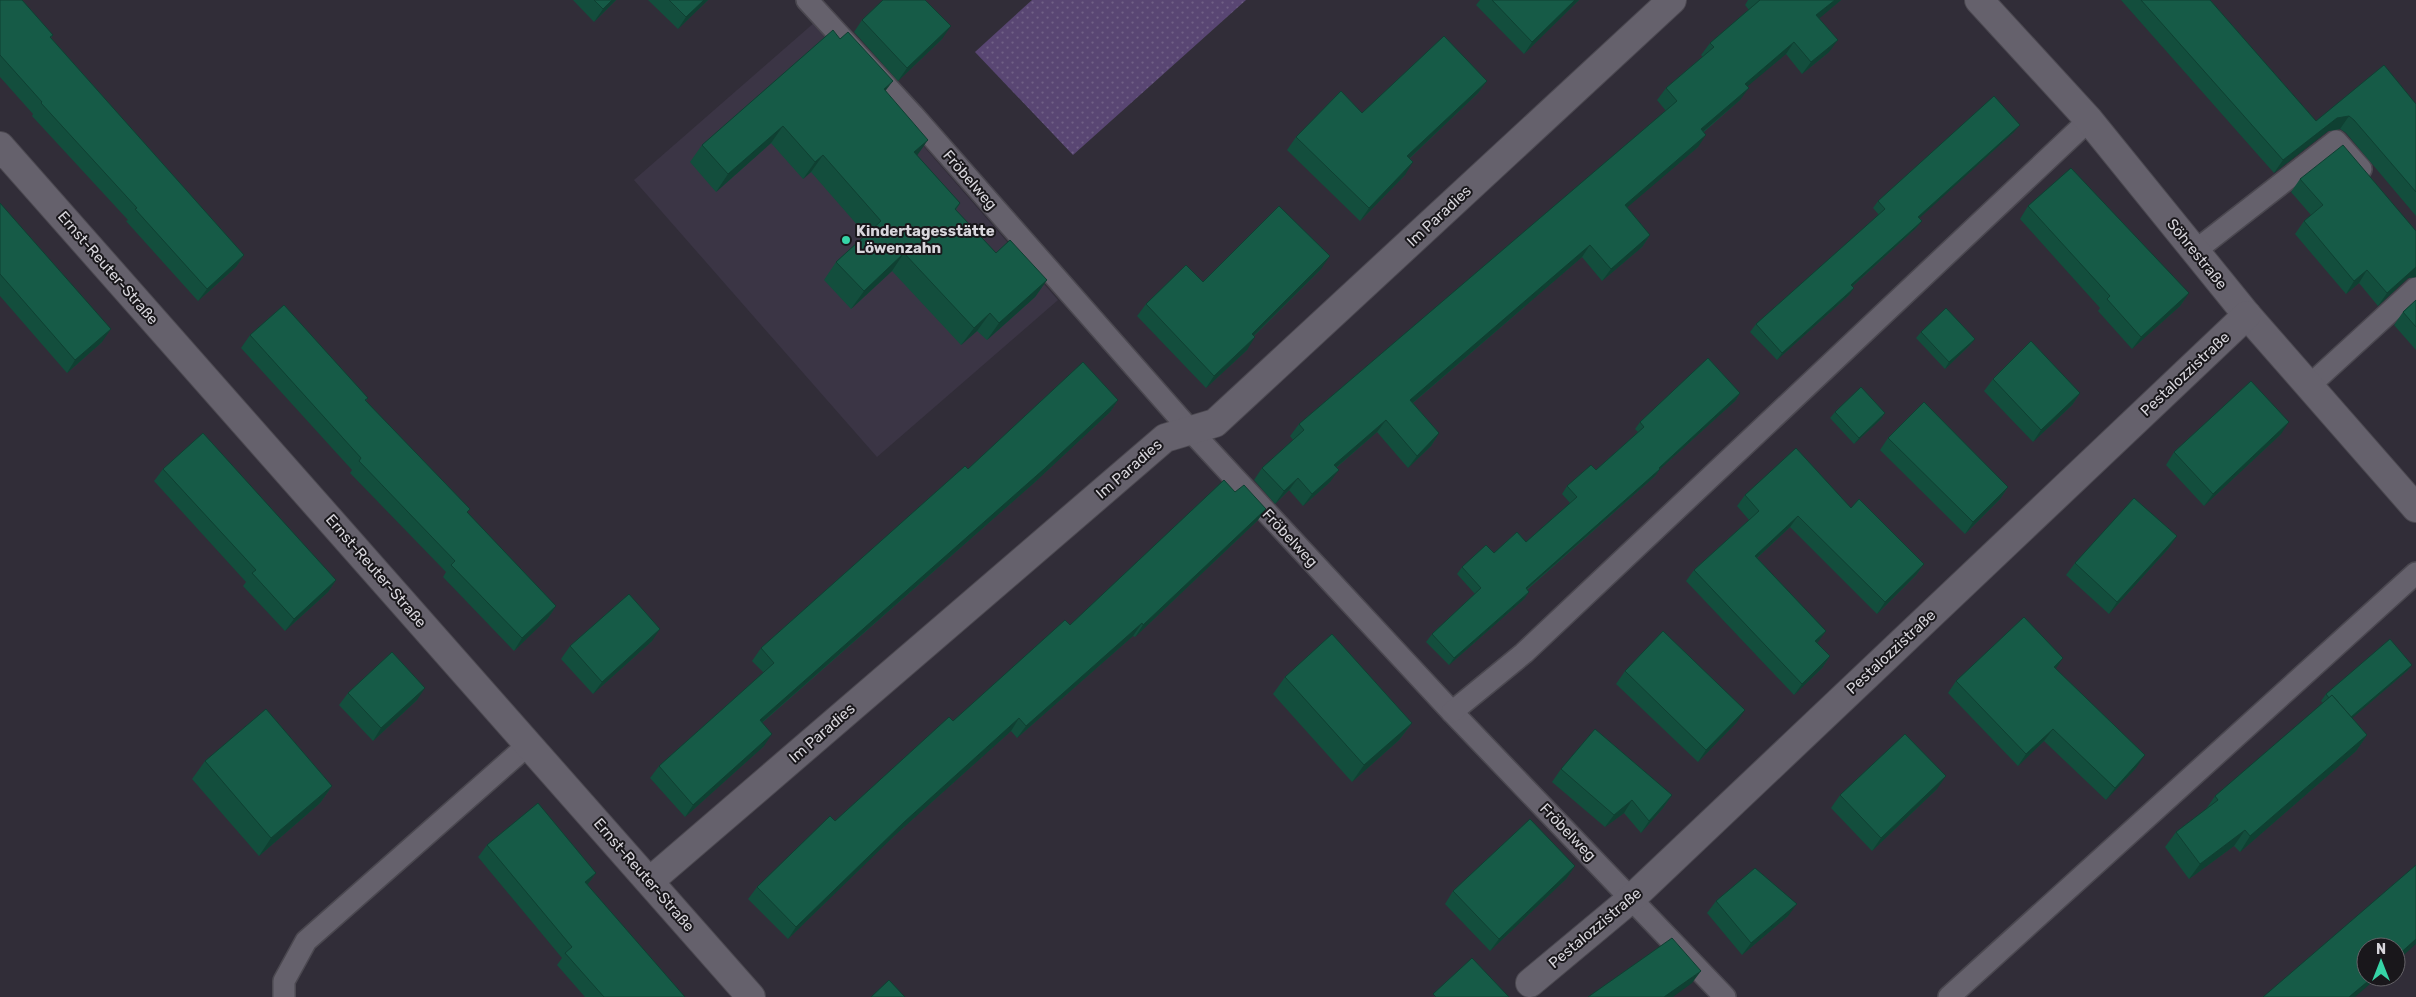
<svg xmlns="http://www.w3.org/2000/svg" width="2416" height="997" font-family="Rubik,sans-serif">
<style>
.built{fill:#3b3545}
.green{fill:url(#green-dots)}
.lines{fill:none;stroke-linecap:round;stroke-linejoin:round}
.lane-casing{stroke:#4b4850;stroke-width:24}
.street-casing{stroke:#4b4850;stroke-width:30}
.lane{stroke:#65616c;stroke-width:21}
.street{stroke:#65616c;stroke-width:28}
.wall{fill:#134e3d}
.shaded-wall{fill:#0f4032}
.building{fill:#165b47;stroke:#0f4032}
.poi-dot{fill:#36d4a7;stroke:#19171b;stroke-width:2}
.labels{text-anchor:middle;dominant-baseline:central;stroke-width:4;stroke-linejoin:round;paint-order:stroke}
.street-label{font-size:15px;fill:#d8d6dc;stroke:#19171b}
.poi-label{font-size:15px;font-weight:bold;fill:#d8d6dc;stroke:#19171b;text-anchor:start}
</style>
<defs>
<pattern id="green-dots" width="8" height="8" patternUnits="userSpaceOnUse" patternTransform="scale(1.25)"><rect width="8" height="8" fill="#594673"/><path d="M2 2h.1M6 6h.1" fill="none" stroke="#706086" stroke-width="1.8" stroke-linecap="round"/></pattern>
</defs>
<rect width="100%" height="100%" fill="#312d38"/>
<polygon class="built" points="815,22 1058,300 877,457 634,180"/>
<polygon class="green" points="1032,0 1246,0 1073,155 975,52"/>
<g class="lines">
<defs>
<g id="lane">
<polyline points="807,0 913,115 1191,431 1452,712 1725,997"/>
<polyline points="2195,251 2336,141 2361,169"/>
<polyline points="2309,386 2416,288"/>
<polyline points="1452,712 1524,653 2089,120"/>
<polyline points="284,997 284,981 306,941 529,744"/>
<polyline points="1949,997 2416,573"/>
</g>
<g id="street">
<polyline points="1979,0 2089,120 2247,315 2416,508"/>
<polyline points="0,146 751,997"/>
<polyline points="650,881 1165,438 1215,423 1672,0"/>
<polyline points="1530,983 1632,898 2247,315"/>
</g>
</defs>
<use href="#lane" class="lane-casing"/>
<use href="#street" class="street-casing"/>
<use href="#lane" class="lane"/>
<use href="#street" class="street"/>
</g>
<g class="wall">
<polygon points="0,0 53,35 51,38 244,255 236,267 198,301 126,221 128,220 32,116 33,114 0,77"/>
<polygon points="573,0 616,0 594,22"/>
<polygon points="648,0 708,0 678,29"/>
<polygon points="1480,0 1579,0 1524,54 1476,5"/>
<polygon points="1748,0 1841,0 1819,18 1829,52 1802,74 1786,54 1747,86 1740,100 1704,132 1698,147 1627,207 1650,235 1642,247 1602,281 1582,257 1413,403 1439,433 1431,446 1408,468 1377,432 1336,468 1330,482 1303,506 1289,490 1275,504 1254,480 1262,468 1293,440 1290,436 1299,424 1666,111 1657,100 1666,88 1703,57 1701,55 1710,43 1749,10 1745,5"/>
<polygon points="2121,0 2210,0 2316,121 2416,104 2416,216 2346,133 2340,129 2328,131 2274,173"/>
<polygon points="862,20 942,39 898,81 854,32"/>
<polygon points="1487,81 1478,93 1409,159 1405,175 1360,221 1287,150 1296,137 1362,113"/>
<polygon points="886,91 917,156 960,203 956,210 996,253 1047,280 1035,297 987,340 977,331 961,345 892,271 851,309 824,280 836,262 866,235 811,172 803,179 771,143 716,192 690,162 702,145"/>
<polygon points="2014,132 1919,218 1922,221 1916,228 1853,286 1849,295 1777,360 1750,332 1756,324 1879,215 1873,208 1878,201"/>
<polygon points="2300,179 2416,231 2416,277 2408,278 2378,306 2359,283 2346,294 2295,234 2304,221 2311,215 2291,192"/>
<polygon points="0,203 102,342 67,373 0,296"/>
<polygon points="2028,206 2189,293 2180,306 2132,349 2098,311 2100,308 2020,219"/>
<polygon points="1321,269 1254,336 1247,350 1206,388 1137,316 1146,304 1203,282"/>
<polygon points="2416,300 2416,350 2394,325 2403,312"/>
<polygon points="1921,332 1975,339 1970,345 1945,369 1916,338"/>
<polygon points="250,335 368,398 366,401 467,513 556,606 548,618 514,651 443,577 446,572 350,473 352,470 241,348"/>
<polygon points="1993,379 2080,393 2072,405 2033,442 1984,391"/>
<polygon points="1740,393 1735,401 1660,469 1655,476 1527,590 1529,592 1524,599 1449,665 1426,642 1432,634 1475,594 1457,574 1462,567 1494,553 1526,542 1570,503 1562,494 1567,486 1596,470 1638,432 1635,429 1640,422"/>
<polygon points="1118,400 1110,412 1035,482 762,723 764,746 685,817 650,778 659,766 764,673 752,661 761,648 968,469"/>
<polygon points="1835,412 1885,413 1881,419 1854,444 1830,418"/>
<polygon points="2281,434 2204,506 2166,465 2174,452"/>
<polygon points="1888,438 2008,487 2000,499 1965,534 1880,450"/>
<polygon points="163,469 336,580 328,592 285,631 243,586 246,582 154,481"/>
<polygon points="1235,492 1266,509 1257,521 1135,637 1133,636 1017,738 1011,731 894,836 788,939 748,899 757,887 835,821 953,721"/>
<polygon points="1745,495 1851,508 1924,564 1916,575 1877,614 1790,527 1757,558 1826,631 1817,643 1830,656 1822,668 1794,695 1686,581 1694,570 1749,520 1737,506"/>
<polygon points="2177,536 2168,549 2109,614 2066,575 2075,563"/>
<polygon points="652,641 593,694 561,659 570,646"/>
<polygon points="2412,665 2407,671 2352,718 2367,735 2356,751 2240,852 2234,846 2189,879 2165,847 2176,832 2206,809 2215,796 2323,703 2321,701 2326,694"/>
<polygon points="2056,669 2136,768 2106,800 2044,741 2018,766 1948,693 1956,681"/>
<polygon points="1625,671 1737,722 1698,762 1616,684"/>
<polygon points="1285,677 1412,723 1399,740 1352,782 1273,694"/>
<polygon points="348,693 417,700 373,741 339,705"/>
<polygon points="205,761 332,786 320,803 259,856 192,779"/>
<polygon points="1561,769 1672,795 1663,808 1641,833 1624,813 1605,827 1552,782"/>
<polygon points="1937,789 1872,851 1831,808 1840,795"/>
<polygon points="487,845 596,873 587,885 685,997 585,997 557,965 562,958 478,857"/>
<polygon points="1575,866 1566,879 1490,951 1445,904 1453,891"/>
<polygon points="1716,901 1788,916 1742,955 1707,913"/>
</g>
<g class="shaded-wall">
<polygon points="612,0 616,0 594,22 603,9"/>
<polygon points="704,0 708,0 678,29 686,17"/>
<polygon points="1575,0 1579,0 1524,54 1532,42"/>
<polygon points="1835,0 1841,0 1808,28 1816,15"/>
<polygon points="951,26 942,39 898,81 907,68"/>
<polygon points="1838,40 1829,52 1802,74 1811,62"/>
<polygon points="1794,42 1786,54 1736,96 1745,84"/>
<polygon points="893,81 880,98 884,89"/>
<polygon points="1487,81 1478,93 1398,169 1407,156"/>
<polygon points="1749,88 1740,100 1692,141 1701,129"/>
<polygon points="2349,116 2340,129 2328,131 2274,173 2283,160 2337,118"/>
<polygon points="2020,125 2014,132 1913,224 1918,217"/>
<polygon points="783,126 771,143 716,192 728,174"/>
<polygon points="1706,135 1698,147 1616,217 1625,205"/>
<polygon points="928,140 916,157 914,152"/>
<polygon points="823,155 811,172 803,179 815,162"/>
<polygon points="1413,162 1405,175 1360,221 1369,208"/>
<polygon points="1922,221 1916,228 1846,292 1851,285"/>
<polygon points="1650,235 1642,247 1602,281 1611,269"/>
<polygon points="1590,245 1582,257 1402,412 1410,400"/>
<polygon points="904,253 892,271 851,309 864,291"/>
<polygon points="244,255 236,267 198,301 207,289"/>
<polygon points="1330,256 1321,269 1243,346 1252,334"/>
<polygon points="2416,267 2416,277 2408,278 2378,306 2387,293"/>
<polygon points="2367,270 2359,283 2346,294 2354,281"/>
<polygon points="1047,280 1035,297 987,340 999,323"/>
<polygon points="1854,288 1849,295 1777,360 1782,353"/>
<polygon points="2189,293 2180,306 2132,349 2141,337"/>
<polygon points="990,313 977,331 961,345 974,328"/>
<polygon points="111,329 102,342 67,373 75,360"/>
<polygon points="1255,337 1247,350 1206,388 1214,376"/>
<polygon points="1975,339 1970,345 1945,369 1949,362"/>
<polygon points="1740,393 1735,401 1660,469 1655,476 1520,595 1526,588 1659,468"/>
<polygon points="2080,393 2072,405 2033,442 2041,430"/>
<polygon points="1118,400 1110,412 1035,482 751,732 760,720"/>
<polygon points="1885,413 1881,419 1854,444 1859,438"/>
<polygon points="1386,420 1377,432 1325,477 1334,465"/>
<polygon points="2289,422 2281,434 2204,506 2213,494"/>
<polygon points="1439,433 1431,446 1408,468 1417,456"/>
<polygon points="1339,470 1330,482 1303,506 1312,494"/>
<polygon points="1298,478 1289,490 1275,504 1284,491"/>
<polygon points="2008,487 2000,499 1965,534 1973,522"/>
<polygon points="1266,509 1257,521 1135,637 1143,625"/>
<polygon points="1798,516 1790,527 1747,567 1755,556"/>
<polygon points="2177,536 2168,549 2109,614 2117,602"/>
<polygon points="1924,564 1916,575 1877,614 1885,602"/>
<polygon points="336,580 328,592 285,631 294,619"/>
<polygon points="1529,592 1524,599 1449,665 1454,658"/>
<polygon points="556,606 548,618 514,651 522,638"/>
<polygon points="1142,623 1133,636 1017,738 1026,726"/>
<polygon points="660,629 652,641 593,694 602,682"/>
<polygon points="1826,631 1818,642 1807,653 1815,641"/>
<polygon points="1830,656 1822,668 1794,695 1802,684"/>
<polygon points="2063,658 2055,670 2054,667"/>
<polygon points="2412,665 2407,671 2343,726 2348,720"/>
<polygon points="425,688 417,700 373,741 381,728"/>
<polygon points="1745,710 1737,722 1698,762 1706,750"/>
<polygon points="1019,718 1011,731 894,836 788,939 796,927 903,823"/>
<polygon points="1412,723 1399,740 1352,782 1364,765"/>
<polygon points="2053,729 2044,741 2018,766 2026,754"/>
<polygon points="772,734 764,746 685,817 693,805"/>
<polygon points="2367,735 2356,751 2240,852 2250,836"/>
<polygon points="2145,755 2136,768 2106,800 2115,788"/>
<polygon points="1946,776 1937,789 1872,851 1881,838"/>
<polygon points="332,786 320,803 259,856 271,838"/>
<polygon points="1672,795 1663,808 1641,833 1649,821"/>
<polygon points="1632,800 1624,813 1605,827 1614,815"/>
<polygon points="2245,830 2234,846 2189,879 2200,864"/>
<polygon points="1575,866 1566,879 1490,951 1499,939"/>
<polygon points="596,873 587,885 585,882"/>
<polygon points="1797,904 1788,916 1742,955 1751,943"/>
<polygon points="2416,939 2416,944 2396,962 2396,957"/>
<polygon points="1701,971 1692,983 1673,997 1664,997"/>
<polygon points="2373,977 2378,977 2355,997 2349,997"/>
</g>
<g class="building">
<polygon points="0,0 22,0 53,35 50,37 244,255 207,289 135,209 137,208 41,103 42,102 0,55"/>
<polygon points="594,0 612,0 603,9"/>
<polygon points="669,0 704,0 686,17"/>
<polygon points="883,0 925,0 951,26 907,68 862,20"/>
<polygon points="1492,0 1575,0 1532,42"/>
<polygon points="1760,0 1835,0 1816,15 1838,40 1811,62 1794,42 1745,84 1749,88 1701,129 1706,135 1625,205 1650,235 1611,269 1590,245 1410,400 1439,433 1417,456 1386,420 1334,465 1339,470 1312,494 1298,478 1284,491 1262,468 1304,430 1299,424 1677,101 1666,88 1714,47 1710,43"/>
<polygon points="2141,0 2210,0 2316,121 2384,65 2416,104 2416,192 2354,120 2349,116 2337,118 2283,160"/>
<polygon points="833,30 840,39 848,32 893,81 884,89 928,140 914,152 960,203 955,209 996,253 1010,240 1047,280 999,323 990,313 974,328 904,253 864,291 836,262 881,221 823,155 815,162 783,126 728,174 702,145"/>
<polygon points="1444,36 1487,81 1407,156 1413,162 1369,208 1296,137 1341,91 1362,113"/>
<polygon points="1994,96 2020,125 1918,217 1922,221 1851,285 1854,288 1782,353 1756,324 1885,209 1878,201"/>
<polygon points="2343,145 2416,231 2416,267 2387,293 2367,270 2354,281 2304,221 2323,205 2300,179"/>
<polygon points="2071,168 2189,293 2141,337 2107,299 2110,296 2028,206"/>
<polygon points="0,203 111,329 75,360 0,274"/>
<polygon points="1279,206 1330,256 1252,334 1255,337 1214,376 1146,304 1186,265 1203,282"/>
<polygon points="2416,300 2416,327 2403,312"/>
<polygon points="284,305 368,398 365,400 470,509 467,512 556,606 522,638 451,565 455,561 359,461 361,458 250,335"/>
<polygon points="1946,308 1975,339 1949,362 1921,332"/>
<polygon points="2031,341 2080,393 2041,430 1993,379"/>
<polygon points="1708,358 1740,393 1659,468 1660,469 1526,588 1529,592 1454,658 1432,634 1481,588 1462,567 1486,545 1494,553 1517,532 1526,542 1577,497 1567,486 1591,465 1596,470 1644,427 1640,422"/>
<polygon points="1083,362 1118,400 1044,469 760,720 772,734 693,805 659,766 774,663 761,648 965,466 968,469"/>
<polygon points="2251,381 2289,422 2213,494 2174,452"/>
<polygon points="1861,387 1885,413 1859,438 1835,412"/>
<polygon points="1924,402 2008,487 1973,522 1888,438"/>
<polygon points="203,433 336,580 294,619 252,573 256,570 163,469"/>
<polygon points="1796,448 1851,508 1859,499 1924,564 1885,602 1798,516 1755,556 1826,631 1815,641 1830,656 1802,684 1694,570 1759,511 1745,495"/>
<polygon points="1224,480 1235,492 1244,485 1266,509 1143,625 1142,623 1026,726 1019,718 903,823 796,927 757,887 830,816 835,821 949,717 953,721 1065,620 1070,625"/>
<polygon points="2134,498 2177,536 2117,602 2075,563"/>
<polygon points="629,594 660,629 602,682 570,646"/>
<polygon points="2024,617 2063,658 2054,667 2145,755 2115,788 2053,729 2026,754 1956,681"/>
<polygon points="1663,631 1745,710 1706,750 1625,671"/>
<polygon points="1332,634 1412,723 1364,765 1285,677"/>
<polygon points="2390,639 2412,665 2351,717 2332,695 2329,698 2326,694"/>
<polygon points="392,652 425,688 381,728 348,693"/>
<polygon points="2332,695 2367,735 2250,836 2245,830 2200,864 2176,832 2218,800 2215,796"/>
<polygon points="266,709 332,786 271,838 205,761"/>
<polygon points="1595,729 1672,795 1649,821 1632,800 1614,815 1561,769"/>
<polygon points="1905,734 1946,776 1881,838 1840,795"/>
<polygon points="538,803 596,873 585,882 685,997 604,997 565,953 572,947 487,845"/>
<polygon points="1530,819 1575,866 1499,939 1453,891"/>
<polygon points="2416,865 2416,939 2396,957 2396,947 2366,947 2366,977 2373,977 2349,997 2263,997"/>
<polygon points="1755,868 1797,904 1751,943 1716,901"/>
<polygon points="1672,938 1701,971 1664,997 1588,997"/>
<polygon points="1472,958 1509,997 1436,997 1433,994"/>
<polygon points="889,980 905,997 871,997"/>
</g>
<circle class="poi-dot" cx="846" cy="240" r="5"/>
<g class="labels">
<g class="street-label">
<text transform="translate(970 180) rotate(49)">Fröbelweg</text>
<text transform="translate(1439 216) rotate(-43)">Im Paradies</text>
<text transform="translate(2197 254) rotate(51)">Söhrestraße</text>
<text transform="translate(108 268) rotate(49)">Ernst-Reuter-Straße</text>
<text transform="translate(2185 374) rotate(-43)">Pestalozzistraße</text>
<text transform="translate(1129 469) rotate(-41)">Im Paradies</text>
<text transform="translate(1290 538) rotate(47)">Fröbelweg</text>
<text transform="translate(376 571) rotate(49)">Ernst-Reuter-Straße</text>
<text transform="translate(1891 652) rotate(-43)">Pestalozzistraße</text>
<text transform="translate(822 733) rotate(-41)">Im Paradies</text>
<text transform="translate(1568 832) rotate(46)">Fröbelweg</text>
<text transform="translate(644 875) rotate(49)">Ernst-Reuter-Straße</text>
<text transform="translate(1595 928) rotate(-40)">Pestalozzistraße</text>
</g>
<g class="poi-label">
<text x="856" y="231">Kindertagesstätte<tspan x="856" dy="17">Löwenzahn</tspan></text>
</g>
</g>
<g transform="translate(2381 962)"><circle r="24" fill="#19171b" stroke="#656368"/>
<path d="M0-4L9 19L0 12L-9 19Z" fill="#36d4a7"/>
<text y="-8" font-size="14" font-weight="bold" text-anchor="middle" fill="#d8d6dc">N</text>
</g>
</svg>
